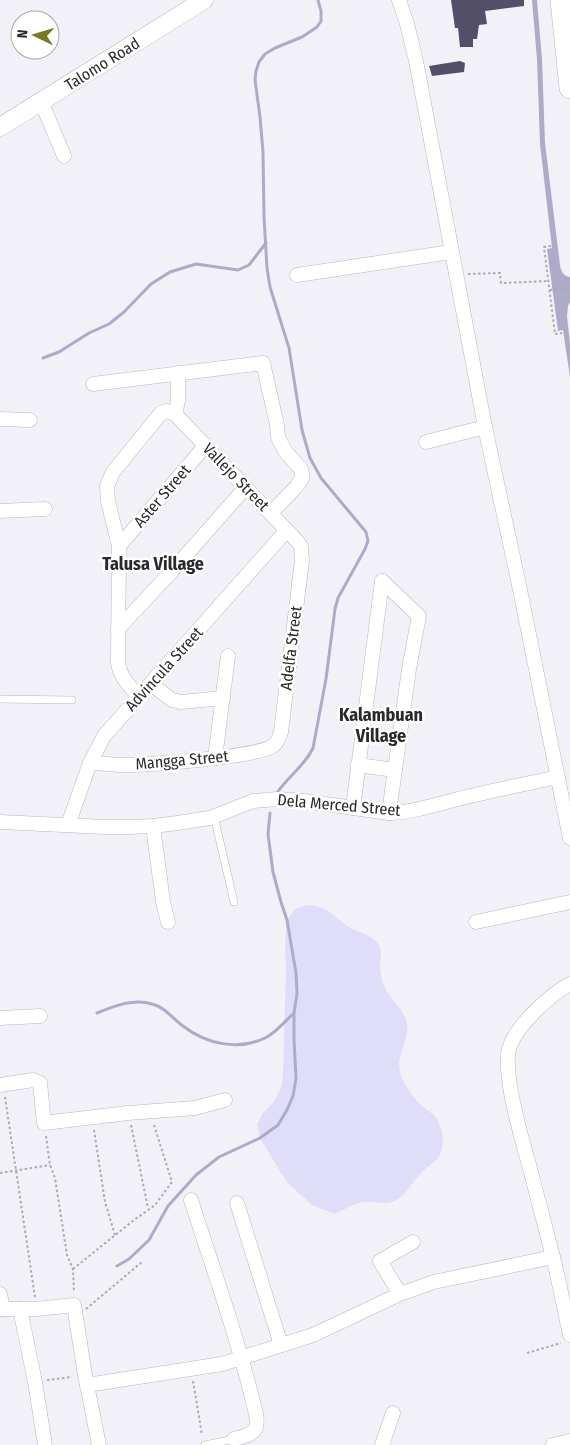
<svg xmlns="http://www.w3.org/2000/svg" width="570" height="1445" font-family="'Fira Sans Condensed',sans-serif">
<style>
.green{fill:#dfddf8}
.water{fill:#aeabc9}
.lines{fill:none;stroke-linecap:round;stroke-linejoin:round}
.stream{stroke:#aeabc9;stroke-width:3}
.building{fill:#534f69}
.service-casing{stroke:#b8b7bd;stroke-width:8}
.minor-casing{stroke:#b8b7bd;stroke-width:15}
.tertiary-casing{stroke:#b8b7bd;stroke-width:19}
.primary-casing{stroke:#b8b7bd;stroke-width:22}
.path{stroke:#abaaaf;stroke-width:2;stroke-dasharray:2.5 2.5;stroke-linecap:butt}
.service{stroke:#fff;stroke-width:7}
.minor{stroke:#fff;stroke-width:14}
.tertiary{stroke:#fff;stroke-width:18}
.primary{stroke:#fff;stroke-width:21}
.labels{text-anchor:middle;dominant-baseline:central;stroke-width:5;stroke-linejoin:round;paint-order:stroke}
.street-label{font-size:16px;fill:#29292b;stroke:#fff}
.neighbourhood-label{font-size:18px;font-weight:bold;fill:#29292b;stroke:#fff}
</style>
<rect width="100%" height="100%" fill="#f2f1f7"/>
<path class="green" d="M 307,905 C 332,907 331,916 349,927 C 361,934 377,935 381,951 C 381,955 380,959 380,963 C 380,969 381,979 384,985 C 389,999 404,1008 407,1024 C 410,1041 394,1056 401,1075 C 405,1087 413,1097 422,1106 C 426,1110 433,1113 436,1118 C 444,1129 445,1147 438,1158 C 433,1164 426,1167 421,1173 C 411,1183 406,1197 392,1202 C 384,1205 375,1201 366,1202 C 355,1202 344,1210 335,1214 L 312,1205 L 289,1184 L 281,1173 L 260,1138 L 257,1124 L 263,1113 L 273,1103 L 281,1088 L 283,1075 L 286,969 L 285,945 L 287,920 L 295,909 Z"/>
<path class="water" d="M 532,0 L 537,0 L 542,59 L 545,143 L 560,265 C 561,271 563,276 570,277 L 570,302 L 568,306 L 567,316 L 570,343 L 570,377 L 563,330 L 558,331 L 547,249 L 552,248 L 540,144 L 537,59 Z"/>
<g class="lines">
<g class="stream">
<polyline points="43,358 59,352 89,333 109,324 124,312 151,284 170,272 196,264 238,270 249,265 266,243"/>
<path d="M 277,793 C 288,776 304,767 313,748 L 326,679 L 335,609 L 338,598 L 365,549 L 368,541 L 366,532 L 321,478 L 310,458 L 302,430 L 289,348 L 270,287 L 267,268 L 264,217 L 263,152 L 260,117 L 255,80 L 256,71 L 259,62 L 265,54 L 275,48 L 302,37 L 317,27 L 321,21 L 321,11 L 318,0"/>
<path d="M 97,1013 C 114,1006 134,998 152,1004 C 165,1007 173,1019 183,1026 C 206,1044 238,1051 265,1038 C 276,1033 285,1021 294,1013"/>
<polyline points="117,1266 129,1259 149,1240 168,1206 196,1175 219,1157 260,1138 278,1125 287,1110 293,1096 296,1079 294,1039 294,1013 297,994 296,973 287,920 281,902 273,872 268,834 270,813"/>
</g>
</g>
<g class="building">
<polygon points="451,0 524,0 524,6 485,11 487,24 479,25 477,39 473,39 473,47 460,47 458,28 455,28"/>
<polygon points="460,61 465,63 464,72 432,76 429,66"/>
</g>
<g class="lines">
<defs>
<g id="service">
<polyline points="0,699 72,700"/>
<polyline points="214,816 234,902"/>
<polyline points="205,1445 234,1439"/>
</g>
<g id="minor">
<polyline points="399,0 407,24 416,61 485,427 519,585 570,838"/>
<polyline points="41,101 64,156"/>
<polyline points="297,275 451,252"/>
<polyline points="93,384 263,363 277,425 278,437 285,451 301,469 302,474 302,478 297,486 271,513"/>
<polyline points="175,414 178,401 178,373"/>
<polyline points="0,419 30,420"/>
<polyline points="426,442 485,427"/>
<polyline points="0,511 45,509"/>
<polyline points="119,546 206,445"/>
<polyline points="382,581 419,616 409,669 389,813"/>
<polyline points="118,629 173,570 246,487"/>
<polyline points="151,684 172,700 181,702 223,698"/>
<polyline points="215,758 228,656"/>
<path d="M 90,763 C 101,763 113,765 124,765 C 147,765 261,757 274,745 C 278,742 279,737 281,732 L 302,560 L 301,547 L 298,542 L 175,414 L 167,411 L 161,413 L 113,472 L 107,486 L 108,501 L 119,546 L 118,663 C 121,679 129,685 139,697"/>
<polyline points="358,765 395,770"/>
<polyline points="353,808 382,581"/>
<path d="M 0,822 L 105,827 L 130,827 L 153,826 L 177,823 L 210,818 L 253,801 L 277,799 L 304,801 L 389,813 C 418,812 446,801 475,795 C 503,788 531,783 558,777"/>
<polyline points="68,825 90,763 104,736 287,530"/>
<polyline points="153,826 163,902 168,922"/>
<polyline points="476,922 570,902"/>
<path d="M 570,984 C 551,994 517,1025 510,1046 C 501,1069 521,1136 528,1161 C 536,1192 544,1223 552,1253 C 559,1280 564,1308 570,1335"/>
<polyline points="0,1018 40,1016"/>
<polyline points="0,1085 33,1080 40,1083 44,1123 128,1113 195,1108 225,1100"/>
<path d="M 191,1200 C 211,1263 234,1326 250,1390 C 252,1400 259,1418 256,1427 C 254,1435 241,1437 234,1439"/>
<polyline points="237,1203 281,1345"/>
<polyline points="0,1294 3,1309"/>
<polyline points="400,1294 380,1261 413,1242"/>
<polyline points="0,1309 37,1309 74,1305 85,1375 99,1445"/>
<polyline points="20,1309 35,1382 45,1445"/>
<polyline points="87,1385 222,1364 313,1335 400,1294 434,1282 553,1257"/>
<polyline points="382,1445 393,1413"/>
<polyline points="553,1445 570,1441"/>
</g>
<g id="tertiary">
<path id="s1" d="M 0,127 L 204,0"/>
</g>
<polyline id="primary" points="561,0 570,88"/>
</defs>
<use href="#service" class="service-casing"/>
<use href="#minor" class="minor-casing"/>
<use href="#tertiary" class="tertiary-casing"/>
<use href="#primary" class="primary-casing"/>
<g class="path">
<polyline points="551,246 544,247 555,334 562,333"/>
<polyline points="468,274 500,273 501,283 549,281"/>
<polyline points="550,290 570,288"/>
<polyline points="5,1097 35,1297"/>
<polyline points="131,1125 148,1208"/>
<polyline points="94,1130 105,1202 115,1235"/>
<polyline points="46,1136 50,1165 55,1178 67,1255 73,1269 74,1292"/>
<polyline points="0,1173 50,1165"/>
<polyline points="73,1269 134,1220 155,1205 172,1182 154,1125"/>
<polyline points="86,1309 142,1262"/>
<polyline points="527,1353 561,1343"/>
<polyline points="47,1380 72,1377"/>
<polyline points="193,1381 202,1435"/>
</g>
<use href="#service" class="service"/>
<use href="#minor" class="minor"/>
<use href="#tertiary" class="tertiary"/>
<use href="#primary" class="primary"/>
</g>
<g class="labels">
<g class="street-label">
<text stroke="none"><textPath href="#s1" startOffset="120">Talomo Road</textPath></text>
<text transform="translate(236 477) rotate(46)">Vallejo Street</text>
<text transform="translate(162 496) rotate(-49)">Aster Street</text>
<text transform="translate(291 648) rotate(-83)">Adelfa Street</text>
<text transform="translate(164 669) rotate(-48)">Advincula Street</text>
<text transform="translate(182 760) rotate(-5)">Mangga Street</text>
<text transform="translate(339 805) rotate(5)">Dela Merced Street</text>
</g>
<g class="neighbourhood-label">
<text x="153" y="564">Talusa Village</text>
<text x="381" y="715">Kalambuan<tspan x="381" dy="21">Village</tspan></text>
</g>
</g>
<g transform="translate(35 35) rotate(275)"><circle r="24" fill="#ffffff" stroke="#a9a9aa"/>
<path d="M0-4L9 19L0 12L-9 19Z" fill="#777a23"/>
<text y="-8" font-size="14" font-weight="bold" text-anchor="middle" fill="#29292b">N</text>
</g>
</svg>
